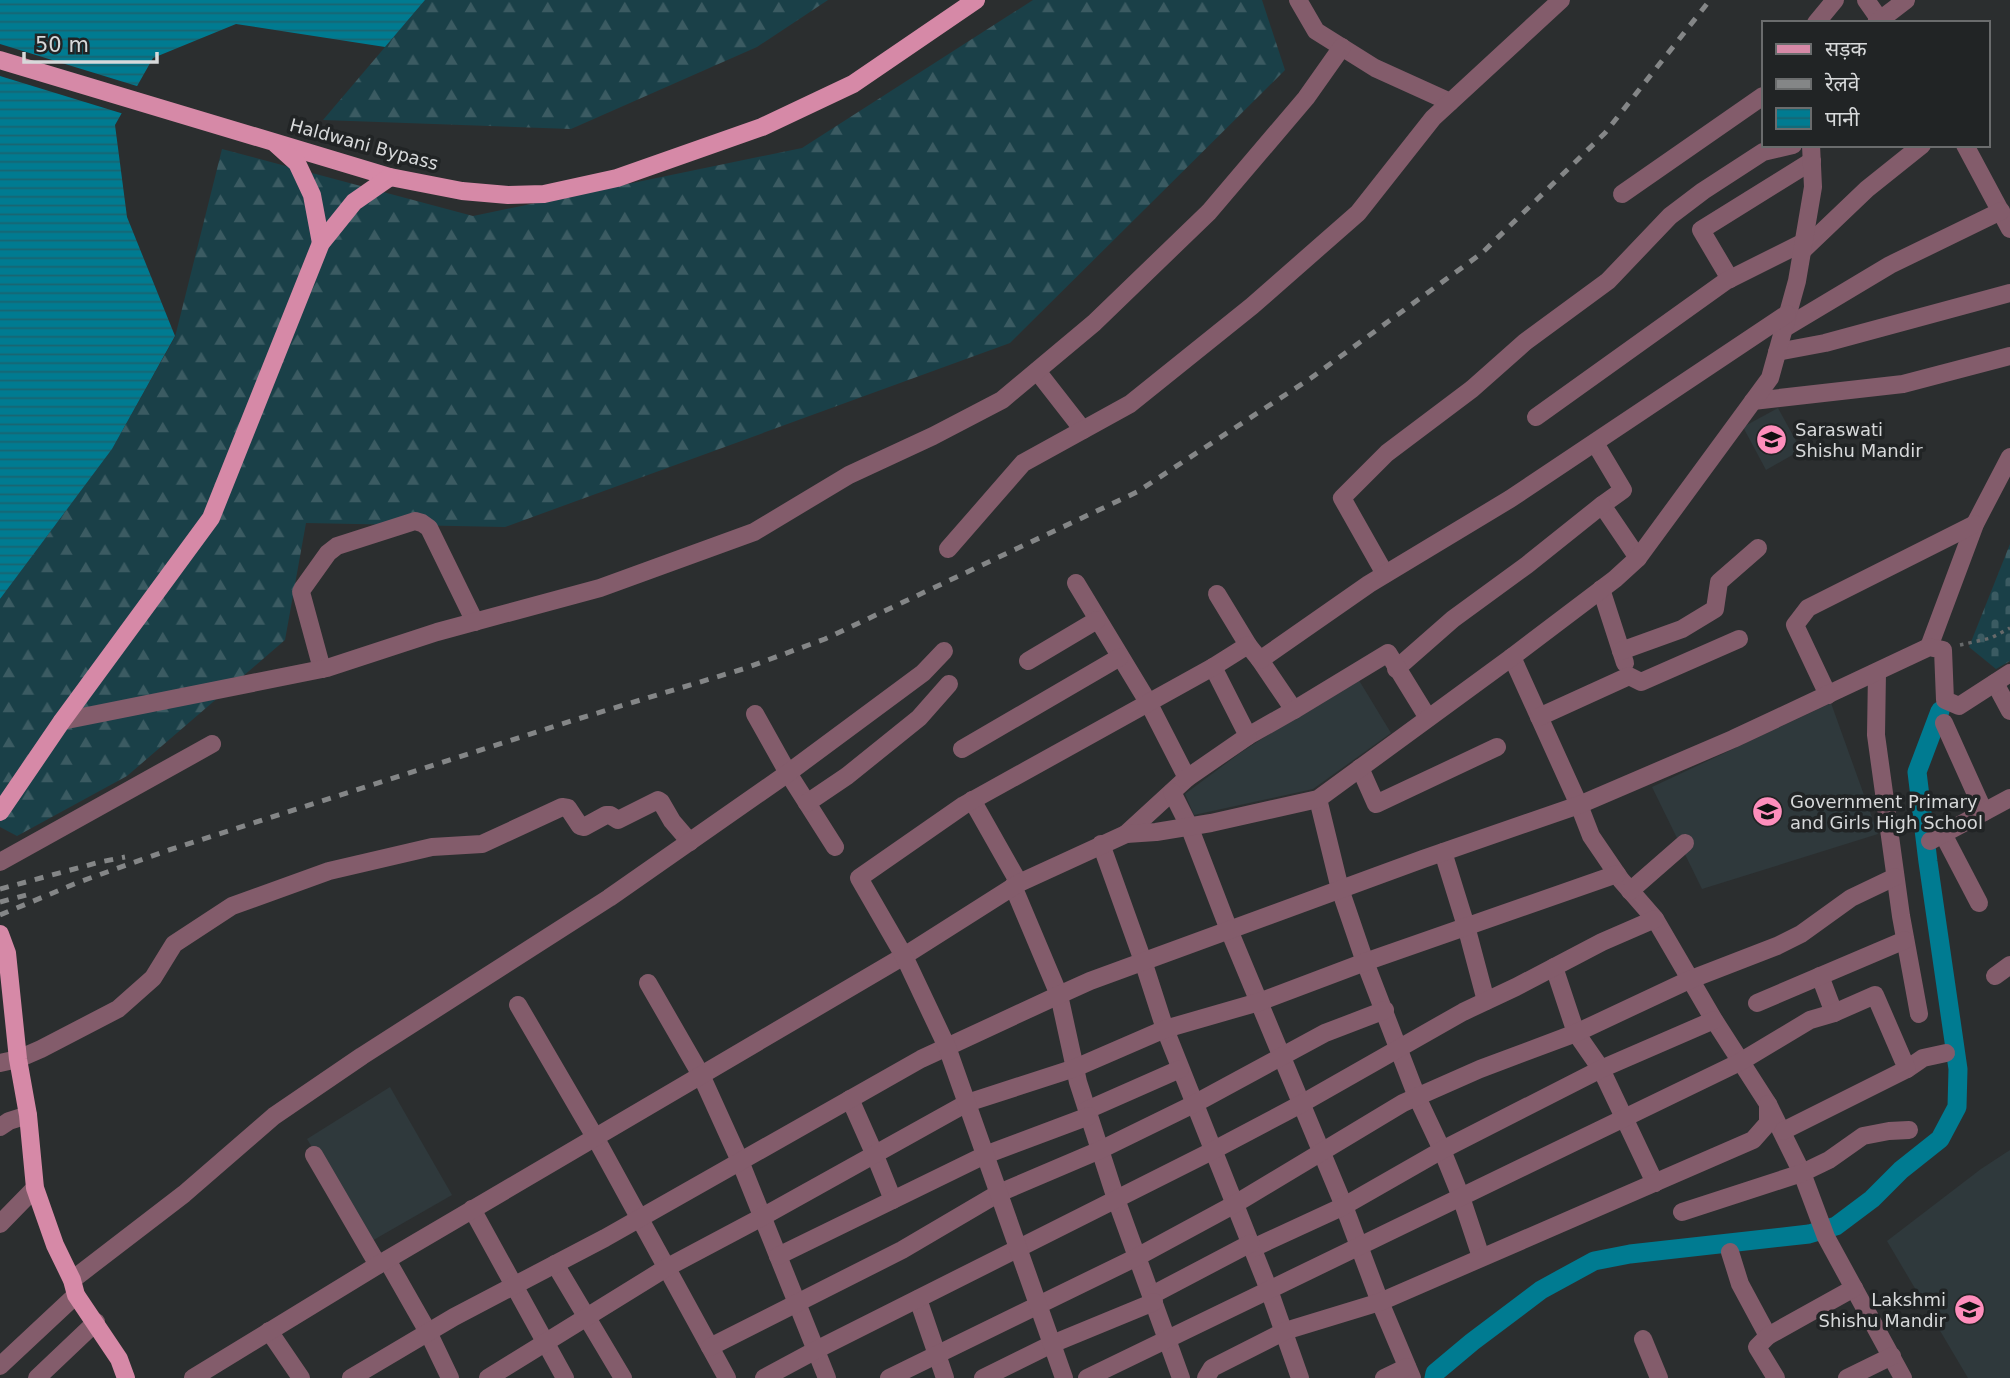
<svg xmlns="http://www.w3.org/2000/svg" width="2010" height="1378" font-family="'DejaVu Sans','Noto Sans Devanagari',sans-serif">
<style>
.built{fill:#2f393c}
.forest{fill:url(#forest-firs)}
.cemetery{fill:url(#cemetery-stones)}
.water{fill:url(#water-rules)}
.pier{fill:#2b2e2f}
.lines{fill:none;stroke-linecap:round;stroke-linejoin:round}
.canal{stroke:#007b91;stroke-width:19}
.path{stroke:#66696a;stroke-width:3.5;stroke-dasharray:3.5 5;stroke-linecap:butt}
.minor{stroke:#835c6b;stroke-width:18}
.major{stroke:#d689a7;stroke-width:18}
.rail{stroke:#848687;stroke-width:5;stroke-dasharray:9 9;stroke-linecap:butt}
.labels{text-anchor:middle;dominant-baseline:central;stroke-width:7;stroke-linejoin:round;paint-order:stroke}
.street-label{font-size:18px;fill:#d7d9da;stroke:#212425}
.poi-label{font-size:18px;fill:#d7d9da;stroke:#212425;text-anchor:start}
</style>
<defs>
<pattern id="forest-firs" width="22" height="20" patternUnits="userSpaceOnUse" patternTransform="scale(1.75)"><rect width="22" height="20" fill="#1a4048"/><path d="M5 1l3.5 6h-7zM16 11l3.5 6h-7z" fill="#3b5b62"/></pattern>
<pattern id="cemetery-stones" width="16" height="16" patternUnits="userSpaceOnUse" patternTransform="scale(1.75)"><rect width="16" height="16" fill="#1a4048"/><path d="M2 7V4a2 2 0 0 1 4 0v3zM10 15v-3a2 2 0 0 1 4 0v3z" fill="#3b5b62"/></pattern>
<pattern id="water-rules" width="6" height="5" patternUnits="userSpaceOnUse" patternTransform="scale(1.75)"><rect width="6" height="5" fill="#007b91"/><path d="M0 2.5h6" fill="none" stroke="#1a6471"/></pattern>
</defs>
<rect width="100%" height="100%" fill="#2b2e2f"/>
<g class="built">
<polygon points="1778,408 1801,450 1766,470 1743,427"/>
<polygon points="1357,677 1391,733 1313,789 1194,815 1185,794 1240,753"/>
<polygon points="1831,703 1878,834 1702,889 1652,787"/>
<polygon points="390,1087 452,1195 370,1242 307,1139"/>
<polygon points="2010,1150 2010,1378 1968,1378 1887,1241 1981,1169"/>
</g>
<g class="forest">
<polygon points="425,0 828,0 757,47 571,129 323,120"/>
<polygon points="1033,0 1262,0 1285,70 1010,343 505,527 306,523 285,640 127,776 17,836 0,827 0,599 112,449 175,337 222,149 473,216 802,148"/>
</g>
<polygon class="cemetery" points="2010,544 2010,661 1996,669 1969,647"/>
<polygon class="water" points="0,0 425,0 385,47 236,24 153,58 115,125 127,217 175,336 112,449 0,599"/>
<polygon class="pier" points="0,44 140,87 124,114 0,76"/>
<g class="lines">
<polyline class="canal" points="1434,1378 1435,1373 1472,1342 1541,1290 1594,1261 1630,1254 1809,1234 1836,1226 1872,1199 1901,1170 1940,1139 1957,1107 1958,1069 1928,862 1917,772 1940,711"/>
<polyline class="path" points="1960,645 1991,638 2010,628"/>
<g class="minor">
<polyline points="1298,0 1316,31 1375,68 1450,102"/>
<polyline points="1866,0 1880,20"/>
<polyline points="1816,23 1835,0"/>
<polyline points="1876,23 1906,0"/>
<polyline points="1965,145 2010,229"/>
<polyline points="1622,194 1763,96"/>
<polyline points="1802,251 1867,189 1922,145"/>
<polyline points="1730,279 1701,230 1812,161"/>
<polyline points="1783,329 1890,265 2001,211"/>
<polyline points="1777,352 1825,343 2010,293"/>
<polyline points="1037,371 1083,430"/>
<polyline points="1753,401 1903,384 2010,356"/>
<polyline points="1536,417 1726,281 1804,242"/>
<polyline points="1595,443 1623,490 1602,505 1638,558"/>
<polyline points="948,549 1023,463 1130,404 1252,306 1358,213 1433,118 1561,0"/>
<polyline points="1385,574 1342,498 1387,453 1472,389 1525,342 1608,281 1670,216 1703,191 1763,152 1793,145"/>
<polyline points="1076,583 1148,702 1187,778 1126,834"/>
<polyline points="1601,589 1625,663"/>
<polyline points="1217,594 1248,645"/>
<polyline points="1929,647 1975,524 2010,457"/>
<polyline points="1621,651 1682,629 1715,609 1719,582 1758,548"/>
<polyline points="1512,657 1579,805 1591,836 1621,880 1655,919 1714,1020 1768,1104 1802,1173 1826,1237 1903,1378"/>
<polyline points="1260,660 1294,710"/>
<polyline points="1028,661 1097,620"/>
<polyline points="322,669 301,592 303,588 328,553 337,546 415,521 422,523 429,528 475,622"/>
<polyline points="1396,669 1453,619 1527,565 1602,505"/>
<polyline points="1877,672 1876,735 1901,916 1919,1014"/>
<polyline points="1995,683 2010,711"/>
<polyline points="1828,695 1795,625 1808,608 1975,524"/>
<polyline points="755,714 788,773 835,847"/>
<polyline points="1539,717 1629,676 1641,682 1739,639"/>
<polyline points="62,721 327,668 437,632 600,588 754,532 849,475 933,436 1002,400 1094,323 1209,212 1306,98 1342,47"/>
<polyline points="1944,723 1984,812"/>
<polyline points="1248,736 1294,710 1388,653 1428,718"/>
<polyline points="962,749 1120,657"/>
<polyline points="1360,768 1376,804 1497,747"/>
<polyline points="1187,778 1248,736 1213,667"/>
<polyline points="1172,792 1189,826 1229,930 1344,1206 1380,1302 1412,1378"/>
<polyline points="1318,799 1340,889 1365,962 1417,1097 1442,1150 1461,1197 1481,1257"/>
<polyline points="972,800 1019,883"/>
<polyline points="807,803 847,776 919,718 949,684"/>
<polyline points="1943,834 1979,903"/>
<polyline points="1930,841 2010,798"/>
<polyline points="1101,844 1143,961 1165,1029 1269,1290 1300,1378"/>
<polyline points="1443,852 1466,926 1486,1001"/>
<polyline points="0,862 212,744"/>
<polyline points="1013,886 1059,995 1078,1082 1116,1199 1181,1378"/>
<polyline points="1630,891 1685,843"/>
<polyline points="1554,967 1576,1033 1601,1069 1655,1183"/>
<polyline points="1820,976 1834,1013"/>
<polyline points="1995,976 2010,965"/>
<polyline points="648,983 701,1075 740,1161 827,1378"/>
<polyline points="1757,1003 1905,940"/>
<polyline points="518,1005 595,1137 727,1378"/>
<polyline points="0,1063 18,1059 41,1049 118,1009 153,978 174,944 232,906 329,871 432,847 482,844 562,807 568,808 580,826 584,827 606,815 610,815 618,820 658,800 661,802 672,821 690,842"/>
<polyline points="1907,1069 1923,1058 1946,1053"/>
<polyline points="850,1099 874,1153 893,1200"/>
<polyline points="1087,1110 1180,1069"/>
<polyline points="0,1127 9,1121 28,1115"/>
<polyline points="314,1155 378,1265"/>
<polyline points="472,1209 565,1378"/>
<polyline points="1682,1212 1802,1173 1829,1160 1863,1136 1889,1131 1909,1130"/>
<polyline points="0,1224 35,1188"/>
<polyline points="1253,1248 1344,1206 1442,1150 1601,1069 1714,1020"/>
<polyline points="1730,1252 1740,1284 1768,1336 1757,1347 1776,1378"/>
<polyline points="778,1256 985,1155 1089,1116"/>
<polyline points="387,1260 428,1332 450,1378"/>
<polyline points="555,1264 623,1378"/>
<polyline points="72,1280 184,1194 274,1116 362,1056 609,898 788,773 923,673 944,651"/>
<polyline points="1152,1295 1251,1243"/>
<polyline points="918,1299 945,1378"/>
<polyline points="269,1331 301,1378"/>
<polyline points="1768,1336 1854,1288"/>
<polyline points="1643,1339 1659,1378"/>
<polyline points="710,1347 902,1250 999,1193 1100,1150 1194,1104 1325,1033 1385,1010"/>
<polyline points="0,1366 76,1295"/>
<polyline points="37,1378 96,1322"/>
<polyline points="193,1378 378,1265 904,956 1019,883 1126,834 1156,832 1211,823 1318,799 1512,657 1615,579 1638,558 1770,378 1797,281 1813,187 1811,145"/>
<polyline points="351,1378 454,1317 605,1238 921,1059 1059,995 1090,981 1423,859 1579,805 1733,739 1929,647 1943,650 1945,700 1959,706 2010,673"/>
<polyline points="488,1378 666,1268 762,1217 967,1103 1075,1068 1165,1029 1259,1002 1365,962 1617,874"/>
<polyline points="764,1378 816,1350 1212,1151 1301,1104 1463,1012 1516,987 1602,942 1655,919"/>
<polyline points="889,1378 1137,1257 1235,1204 1403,1103 1480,1069 1576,1033 1689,980 1777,946 1801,934 1851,898 1895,877"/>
<polyline points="983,1378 1052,1344 1154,1302"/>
<polyline points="1064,1378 947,1047 904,956 859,878 964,805 1213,667 1248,645 1260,660 1369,584 1510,499 1787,314"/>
<polyline points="1087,1378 1740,1062 1810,1020 1834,1013 1875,995 1907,1069 1783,1131"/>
<polyline points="1206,1378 1212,1368 1285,1331 1380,1302 1753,1140 1768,1123 1768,1104"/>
<polyline points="1384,1378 1407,1367"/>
<polyline points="1847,1378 1892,1356"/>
</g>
<g class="major">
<polyline points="0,60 390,177 462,191 508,195 544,194 617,178 762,127 853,84 976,0"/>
<polyline points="276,144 297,163 312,195 321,243"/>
<polyline points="0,812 62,721 211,518 321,243 354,202 390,177"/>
<polyline points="0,934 7,953 18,1059 28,1115 35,1188 55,1245 72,1280 76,1295 119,1359 126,1378"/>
</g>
<g class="rail">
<polyline points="0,889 100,862 125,857"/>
<polyline points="0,902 34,893"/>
<polyline points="0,915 79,882 169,850 571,721 743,669 825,639 1137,492 1311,378 1482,253 1605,133 1710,0"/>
</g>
</g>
<defs>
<symbol id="school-disc" viewBox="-11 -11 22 22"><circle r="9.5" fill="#fe8ebc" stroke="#212425"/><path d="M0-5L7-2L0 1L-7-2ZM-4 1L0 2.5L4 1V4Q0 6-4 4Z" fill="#111"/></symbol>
</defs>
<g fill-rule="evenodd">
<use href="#school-disc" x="1754" y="422" width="35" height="35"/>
<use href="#school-disc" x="1750" y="794" width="35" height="35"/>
<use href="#school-disc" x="1952" y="1292" width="35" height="35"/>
</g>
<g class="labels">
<g class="street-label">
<text transform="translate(364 144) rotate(15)">Haldwani Bypass</text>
</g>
<g class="poi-label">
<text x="1795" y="429">Saraswati<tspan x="1795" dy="21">Shishu Mandir</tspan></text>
<text x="1790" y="801">Government Primary<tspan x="1790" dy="21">and Girls High School</tspan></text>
<text x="1946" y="1299" text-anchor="end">Lakshmi<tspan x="1946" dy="21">Shishu Mandir</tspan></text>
</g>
</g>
<rect x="1762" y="21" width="228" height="126" fill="#212425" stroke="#6a6c6d" stroke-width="2"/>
<rect x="1776" y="44" width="35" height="10" fill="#d689a7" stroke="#6a6c6d" stroke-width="2"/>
<text x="1825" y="56" font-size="21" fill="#d7d9da">सड़क</text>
<rect x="1776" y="79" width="35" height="10" fill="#848687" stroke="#6a6c6d" stroke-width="2"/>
<text x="1825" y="91" font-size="21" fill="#d7d9da">रेलवे</text>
<rect x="1776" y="108" width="35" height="21" fill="url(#water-rules)" stroke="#6a6c6d" stroke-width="2"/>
<text x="1825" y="126" font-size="21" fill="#d7d9da">पानी</text>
<path d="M24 52v10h133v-10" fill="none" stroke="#d7d9da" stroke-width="3.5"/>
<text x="35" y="52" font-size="21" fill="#d7d9da" stroke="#212425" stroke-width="5" paint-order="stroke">50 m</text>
</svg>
